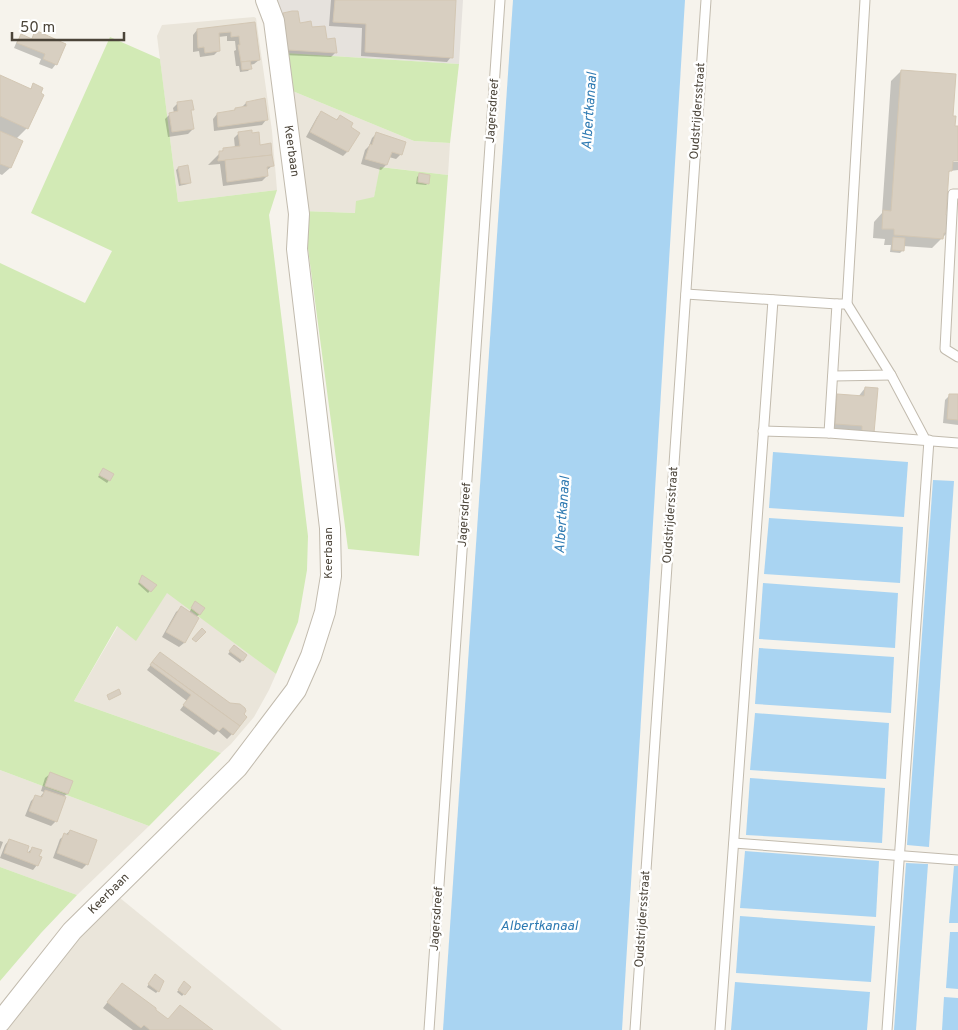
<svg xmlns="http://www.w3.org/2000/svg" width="958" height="1030" font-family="Overpass,sans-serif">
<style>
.residential{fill:#eae5da}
.industrial{fill:#e6e2dd}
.green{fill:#d2eab5}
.water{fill:#a9d4f2}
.shadow{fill:#0003}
.building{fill:#d8cfc1;stroke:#d3c7b4}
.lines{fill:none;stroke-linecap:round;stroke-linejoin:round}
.service-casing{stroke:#c2bbae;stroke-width:11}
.tertiary-casing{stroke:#c2bbae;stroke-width:22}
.service{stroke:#fff;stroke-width:9}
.tertiary{stroke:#fff;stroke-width:20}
.labels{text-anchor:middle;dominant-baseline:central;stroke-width:5;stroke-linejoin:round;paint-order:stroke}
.street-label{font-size:12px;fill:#4b4439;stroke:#fff}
.water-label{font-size:14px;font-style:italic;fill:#2e7ab2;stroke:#fff}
</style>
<rect width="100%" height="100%" fill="#f6f3ec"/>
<g class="residential">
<polygon points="254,17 256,18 272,131 277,190 178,202 157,36 162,25"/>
<polygon points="290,90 414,141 450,143 448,175 381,167 374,197 356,213 303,211"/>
<polygon points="167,592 276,674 269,690 254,717 231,744 221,753 74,701 118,626 136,640"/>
<polygon points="0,770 149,826 77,895 0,867"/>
<polygon points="120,898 282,1030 6,1030 79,939"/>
</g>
<polygon class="industrial" points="274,0 463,0 459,64 285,53"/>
<g class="green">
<polygon points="110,37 160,59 178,202 277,190 269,215 308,536 307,570 298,622 276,674 167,593 136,641 117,626 74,701 221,753 149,826 0,770 0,263 85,303 112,251 31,213"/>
<polygon points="285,53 459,64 450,143 414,141 290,90"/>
<polygon points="380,167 448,175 419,556 348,549 303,211 355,213 356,201 374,197"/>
<polygon points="0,867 77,895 41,933 0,981"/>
</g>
<g class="water">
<polygon points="513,0 685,0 622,1030 443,1030"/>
<polygon points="773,452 908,462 904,517 769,508"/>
<polygon points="933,480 954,481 929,847 907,845"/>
<polygon points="769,518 903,527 900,583 764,574"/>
<polygon points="763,583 898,593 895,648 759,639"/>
<polygon points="759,648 894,657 891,713 755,704"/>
<polygon points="755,713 889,723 886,779 750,770"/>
<polygon points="750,778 885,788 882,843 746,835"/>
<polygon points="745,851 879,861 876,917 740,908"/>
<polygon points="906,863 928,864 916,1030 894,1030"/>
<polygon points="954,866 958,866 958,923 949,923"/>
<polygon points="740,916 875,926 871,982 736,973"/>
<polygon points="950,932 958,932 958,989 946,988"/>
<polygon points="735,982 870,992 867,1030 731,1030"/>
<polygon points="944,997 958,998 958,1030 942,1030"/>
</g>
<g class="shadow">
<polygon points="331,0 447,0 451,57 447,62 361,56 362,28 329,26"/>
<polygon points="284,14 299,24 311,29 326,41 336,52 331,57 283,55 279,18"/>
<polygon points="254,23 259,60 254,64 250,65 250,69 248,71 240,72 239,66 236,66 234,51 236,50 235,41 227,41 227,36 218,37 219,50 214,55 200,57 199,51 193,52 193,35 197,30"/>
<polygon points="36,32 56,64 52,69 39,64 41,59 14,48 17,41 21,36 30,40"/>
<polygon points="901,71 952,117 954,127 958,127 958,160 946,162 958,162 958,170 950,171 948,173 945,216 947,233 932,248 903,246 902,251 900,253 890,252 891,245 884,245 885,239 873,238 874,222 882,213 891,81"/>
<polygon points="0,77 29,90 34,85 27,128 16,139 21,142 10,168 2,175 0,174"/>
<polygon points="178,103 192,109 190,111 193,129 188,134 168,137 165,119 170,114 174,113 173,108"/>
<polygon points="246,103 266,120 262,125 214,131 213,119 217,114 233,112 235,109 242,107"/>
<polygon points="321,112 336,120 340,116 349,128 347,152 343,156 306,137 317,117"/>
<polygon points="239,133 259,146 272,166 266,171 267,176 262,181 223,186 220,164 208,165 223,150 235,148 234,138"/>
<polygon points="377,133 401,154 396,159 389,157 386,165 381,170 361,164 365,150 369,146 372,138"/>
<polygon points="187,167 190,182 188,184 179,186 176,170 178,168"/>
<polygon points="419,175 428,183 426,185 416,184 417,177"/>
<polygon points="865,388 873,433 828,431 830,403 837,395 858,397"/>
<polygon points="950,395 958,395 958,425 943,423 945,400"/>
<polygon points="103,469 113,475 107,483 98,477"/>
<polygon points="142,576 155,585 148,593 138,584"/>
<polygon points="193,605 200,614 196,617 198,618 184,643 179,647 162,637 176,612 181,608 189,613"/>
<polygon points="232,649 246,656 240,663 228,654"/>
<polygon points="160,653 229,704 232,734 227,739 218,731 214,735 180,710 187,701 147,670"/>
<polygon points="50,774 67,794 63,797 56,821 51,826 25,816 31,801 36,796 40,797 44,792 41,791 45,778"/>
<polygon points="70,831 87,864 82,869 53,858 60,839"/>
<polygon points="9,840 27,853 33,848 38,857 37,865 33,870 0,858 5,845"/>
<polygon points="0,841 3,842 0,850"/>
<polygon points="153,978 158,991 156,993 147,987"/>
<polygon points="184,983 190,987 182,996 177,992"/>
<polygon points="117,990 154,1010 168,1021 211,1030 133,1030 103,1008"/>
</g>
<g class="building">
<polygon points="335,0 456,0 453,58 365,52 366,24 333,22"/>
<polygon points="292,11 298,11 300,23 311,21 312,27 325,26 327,39 335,38 337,53 288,50 283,13"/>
<polygon points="255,22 260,60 241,62 238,45 240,45 239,36 231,37 231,32 219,33 220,51 205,53 204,47 198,48 197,29"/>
<polygon points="35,30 66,44 57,65 43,59 45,54 17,43 21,34 32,39"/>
<polygon points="250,61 252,69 242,70 241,62"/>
<polygon points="901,70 956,74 953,116 956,116 955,126 958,126 958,161 953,161 952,171 949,171 946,215 949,215 948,233 944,233 943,239 894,235 894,229 882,229 883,210 891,211"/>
<polygon points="0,75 31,89 33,83 43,88 41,93 44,95 28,129 0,116"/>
<polygon points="265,98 268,120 218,127 217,113 235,110 235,108 247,106 246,102"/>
<polygon points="192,100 194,110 191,110 194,129 172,132 169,113 178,111 177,102"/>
<polygon points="321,111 337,120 340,115 353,123 351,127 360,133 348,152 310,132"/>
<polygon points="252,130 252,133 259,132 260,145 271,143 272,155 218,161 218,159 219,158 219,151 223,151 223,148 240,146 238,132"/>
<polygon points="0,131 23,141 11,168 0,164"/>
<polygon points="376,132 406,142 402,155 392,152 387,165 365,159 370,144 372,145"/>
<polygon points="272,155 274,166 267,167 268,176 227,182 225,160"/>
<polygon points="188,165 191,183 181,184 178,167"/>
<polygon points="419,173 430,175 429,184 418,182"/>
<polygon points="893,237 905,238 904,251 892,250"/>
<polygon points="865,387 878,388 874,433 862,432 862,426 835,424 837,394 864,396"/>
<polygon points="949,394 958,394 958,420 947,419"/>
<polygon points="103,468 114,474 110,481 99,475"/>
<polygon points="142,575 157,585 151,592 139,582"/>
<polygon points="195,601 205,608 200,615 191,608"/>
<polygon points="181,606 199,618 185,643 166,632"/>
<polygon points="202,628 206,632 196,642 192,639"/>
<polygon points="234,645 247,655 243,661 229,651"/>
<polygon points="160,652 230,703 240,704 245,708 246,711 244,714 247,717 240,726 152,662"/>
<polygon points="152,662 240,726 233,735 223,727 219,731 183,705 191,695 150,665"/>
<polygon points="119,689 121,694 109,700 107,695"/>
<polygon points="50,772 73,781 68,794 45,786"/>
<polygon points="45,790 66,797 57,822 29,811 35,795 42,797"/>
<polygon points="70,830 97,840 88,865 57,853 64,833 68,835"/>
<polygon points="9,839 29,846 27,852 30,853 32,847 42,850 39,856 42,857 38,866 4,853"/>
<polygon points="155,974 164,981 159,992 148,984"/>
<polygon points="184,981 191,987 185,995 178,990"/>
<polygon points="122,983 156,1008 156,1010 168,1019 180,1005 213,1030 150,1030 144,1025 141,1028 107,1002"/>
</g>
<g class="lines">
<defs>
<g id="service">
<polyline points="958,194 953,194 945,349 958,357"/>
<polyline points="686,294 837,304"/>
<polyline points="847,304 891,375 925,439"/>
<polyline points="833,376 891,375"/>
<polyline points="763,431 829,433 958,443"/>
<polyline points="829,433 837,304 847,304 865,0"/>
<polyline points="734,843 958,860"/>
<polyline points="429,1030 500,0"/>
<polyline points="635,1030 706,0"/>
<polyline points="720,1030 773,300"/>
<polyline points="887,1030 929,440"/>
</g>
<polyline id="tertiary" points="0,1022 72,931 237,768 296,690 311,656 325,612 331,576 330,528 297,249 299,214 274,21 266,0"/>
</defs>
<use href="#service" class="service-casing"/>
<use href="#tertiary" class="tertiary-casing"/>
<use href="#service" class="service"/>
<use href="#tertiary" class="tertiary"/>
</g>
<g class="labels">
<g class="street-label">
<text transform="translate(493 111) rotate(-86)">Jagersdreef</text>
<text transform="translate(698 111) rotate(-86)">Oudstrijdersstraat</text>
<text transform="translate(291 151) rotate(82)">Keerbaan</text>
<text transform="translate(465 515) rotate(-86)">Jagersdreef</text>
<text transform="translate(671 515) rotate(-86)">Oudstrijdersstraat</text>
<text transform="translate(329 553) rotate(-90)">Keerbaan</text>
<text transform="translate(109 894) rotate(-45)">Keerbaan</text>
<text transform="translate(437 919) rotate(-86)">Jagersdreef</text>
<text transform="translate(643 919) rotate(-86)">Oudstrijdersstraat</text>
</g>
<g class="water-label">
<text transform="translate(590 111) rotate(-86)">Albertkanaal</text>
<text transform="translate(563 515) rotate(-86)">Albertkanaal</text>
<text x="539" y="926">Albertkanaal</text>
</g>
</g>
<path d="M12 32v8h112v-8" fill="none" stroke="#4b4439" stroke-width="2.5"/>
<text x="20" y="32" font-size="15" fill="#4b4439" stroke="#ffffff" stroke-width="4" paint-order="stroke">50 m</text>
</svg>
